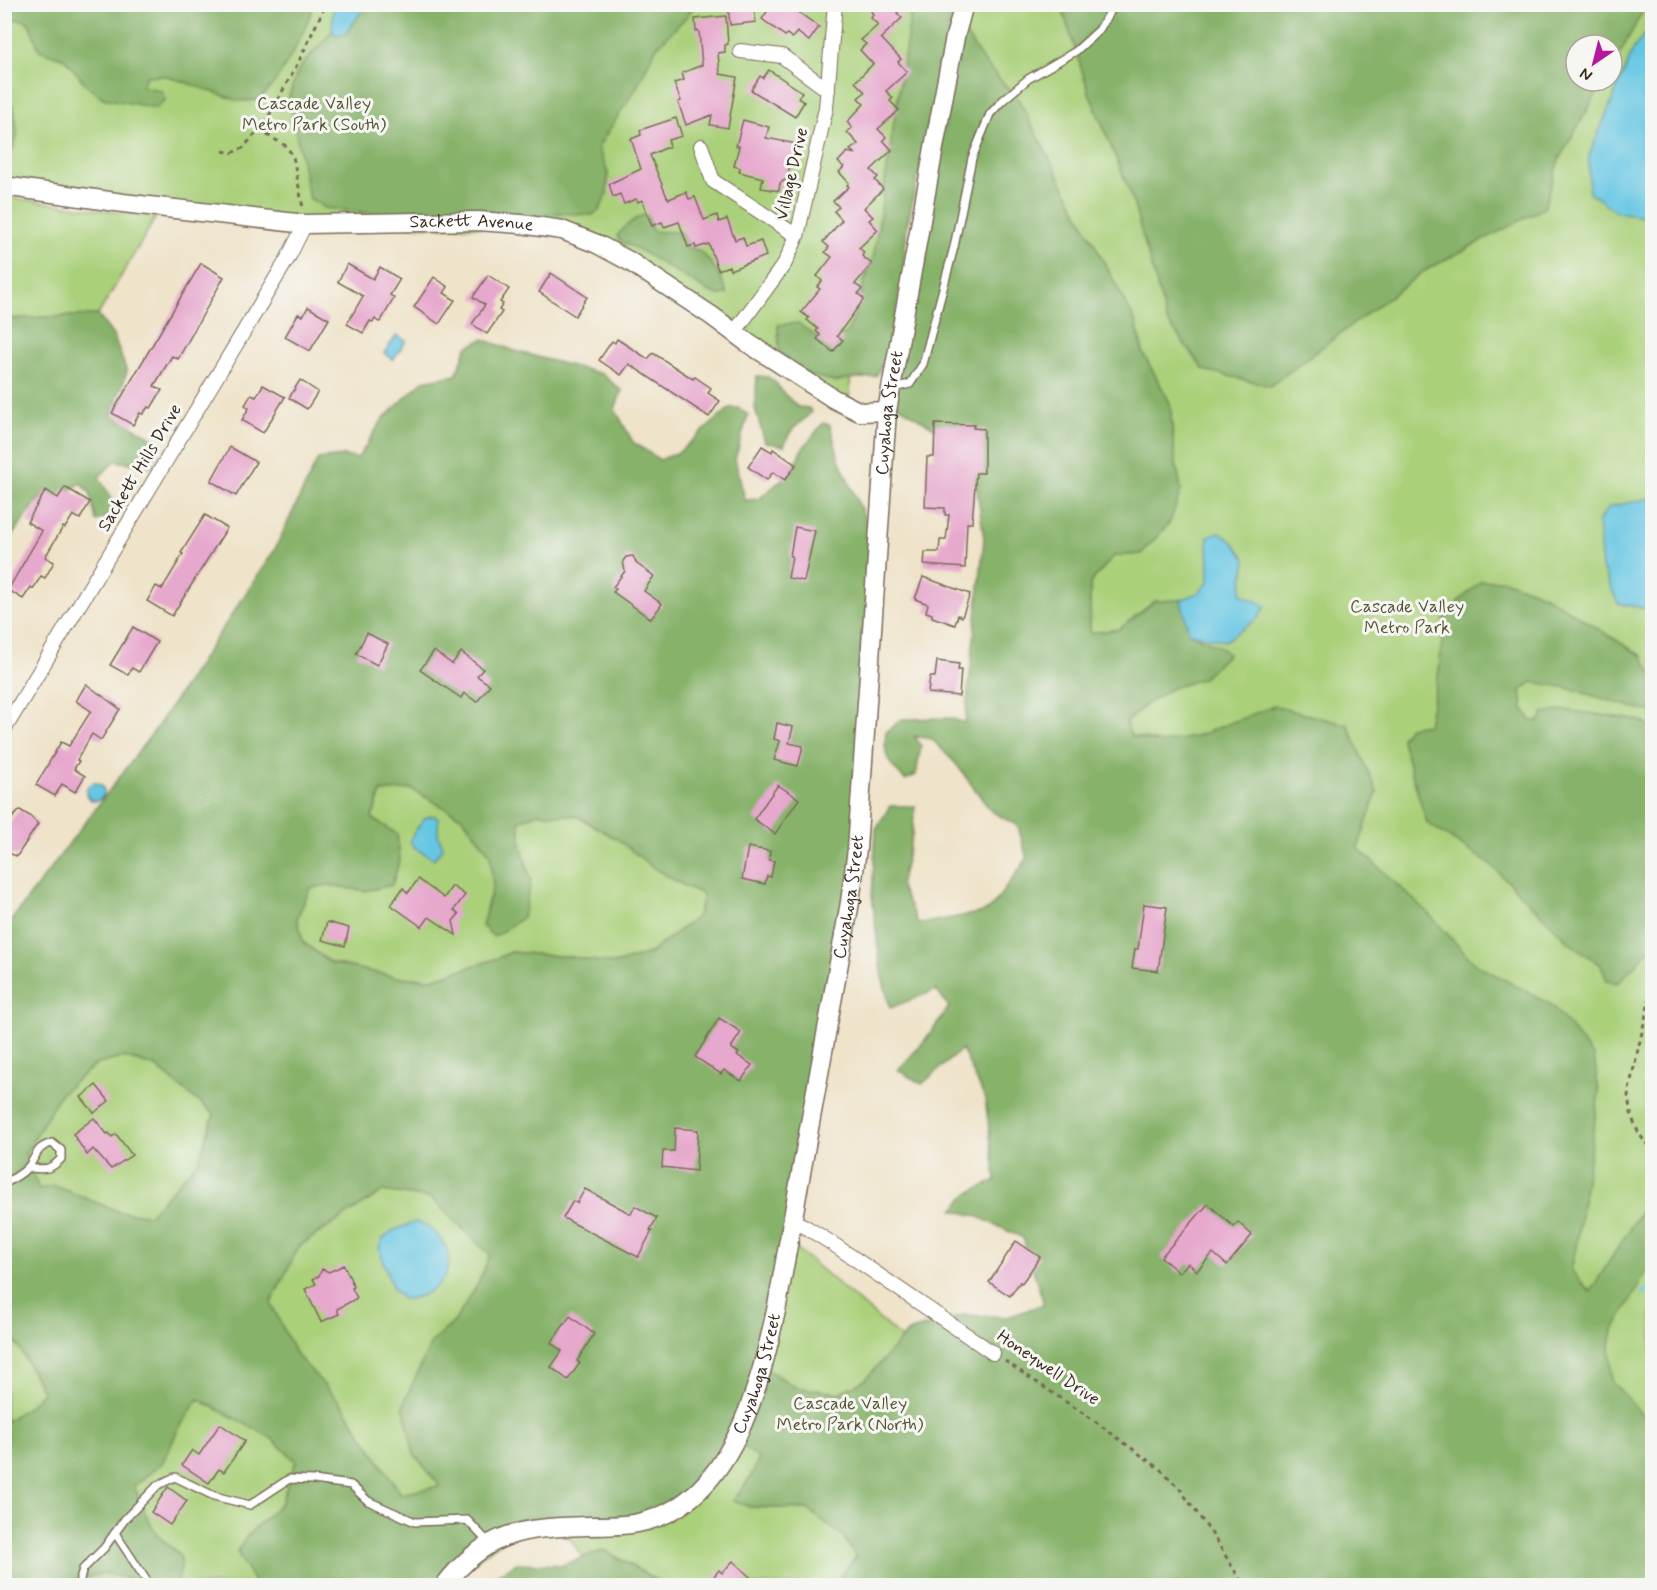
<svg xmlns="http://www.w3.org/2000/svg" width="1657" height="1590" font-family="Mynerve,sans-serif">
<style>
.green{fill:#aad07a;stroke:#727d4c;stroke-width:1.5}
.forest{fill:#87b26a;stroke:#616e44;stroke-width:1.5;fill-rule:evenodd}
.water{fill:#65c6e3;stroke:#507880;stroke-width:1.5}
.lines{fill:none;stroke-linecap:round;stroke-linejoin:round}
.stream{stroke:#65c6e3;stroke-width:4.5}
.building{fill:#e7a8cd}
.service-casing{stroke:#7a6b5a;stroke-width:10}
.minor-casing{stroke:#7a6b5a;stroke-width:16}
.tertiary-casing{stroke:#7a6b5a;stroke-width:21}
.path{stroke:#7a6b5a;stroke-width:3;stroke-dasharray:4.5 4.5;stroke-linecap:butt}
.service{stroke:#fff;stroke-width:7}
.minor{stroke:#fff;stroke-width:14}
.tertiary{stroke:#fff;stroke-width:18}
.labels{text-anchor:middle;dominant-baseline:central;stroke-width:6;stroke-linejoin:round;paint-order:stroke}
.park-label{font-size:18px;fill:#575435;stroke:#f6f6f2}
.street-label{font-size:18px;fill:#3b2a1e;stroke:#f6f6f2}
</style>
<rect width="100%" height="100%" fill="#f6f6f2"/>
<filter id="ink" filterUnits="userSpaceOnUse"><feTurbulence type="fractalNoise" baseFrequency=".0167" numOctaves="2"/><feDisplacementMap in="SourceGraphic" scale="12" xChannelSelector="R" yChannelSelector="G"/><feConvolveMatrix kernelMatrix="1 2 1 2 8 2 1 2 1" color-interpolation-filters="sRGB"/></filter>
<filter id="wash" filterUnits="userSpaceOnUse"><feTurbulence type="fractalNoise" baseFrequency=".008" numOctaves="4" result="noise"/><feDisplacementMap in="SourceGraphic" scale="24" xChannelSelector="R" yChannelSelector="G"/><feGaussianBlur stdDeviation="1.35" result="paint"/><feColorMatrix in="noise" values="0 0 0 0 0 0 0 0 0 0 0 0 0 0 0 0 0 1.4 0 .05"/><feComposite in="paint" operator="in"/></filter>
<g filter="url(#wash)">
<rect width="100%" height="100%" fill="#efe3c9"/>
<g class="green">
<path d="M 964,4 L 1061,5 L 1090,95 L 1130,192 L 1270,386 L 1424,271 L 1544,208 L 1559,159 L 1604,81 L 1612,81 L 1612,68 L 1646,5 L 1652,5 L 1652,1585 L 1162,743 L 1131,736 L 1090,633 L 1090,583 L 1114,556 L 1141,554 L 1181,490 L 1174,451 L 1170,403 L 1143,353 L 1136,323 L 1017,97 C 1001,80 968,52 964,29 C 963,21 964,12 964,4 Z"/>
<polygon points="4,5 912,5 874,255 866,274 853,322 849,407 561,229 305,224 5,186"/>
<polygon points="4,197 156,217 98,315 5,319"/>
<polygon points="411,788 463,818 490,854 493,886 486,909 531,881 521,846 519,820 538,813 577,816 617,839 655,869 685,886 703,894 698,916 650,953 615,964 571,957 511,952 496,959 432,979 396,977 331,963 303,942 297,918 310,888 329,885 365,891 372,818 381,792"/>
<polygon points="124,1057 156,1067 214,1114 199,1160 149,1215 120,1212 55,1186 39,1190 25,1154 60,1094 95,1065"/>
<polygon points="383,1191 431,1198 490,1255 478,1284 455,1321 431,1343 420,1369 414,1454 440,1486 401,1494 343,1406 295,1353 271,1303 299,1246"/>
<polygon points="789,1242 1190,1585 760,1459 750,1478 750,1507 807,1509 843,1536 856,1556 834,1585 665,1585 604,1550 583,1558 562,1527"/>
<polygon points="4,1328 20,1349 43,1393 28,1407 5,1422"/>
<path d="M 198,1398 L 270,1437 L 296,1461 L 281,1503 L 248,1535 L 237,1551 L 256,1585 L 176,1585 C 191,1546 171,1556 154,1530 C 145,1517 140,1500 134,1486 L 162,1463 L 179,1428 Z"/>
<polygon points="105,1573 154,1585 71,1585 71,1581"/>
</g>
<g class="forest">
<path d="M 5,4 L 314,4 L 314,5 C 302,37 283,76 259,100 L 239,101 L 167,76 L 146,76 L 142,86 L 162,91 L 165,100 L 156,108 L 103,98 L 87,86 L 65,59 L 39,50 L 30,25 L 25,20 L 5,19 Z"/>
<polygon points="366,5 695,5 686,17 656,48 637,87 598,147 608,173 607,193 599,211 592,215 559,213 537,216 397,216 325,208 309,198 289,96 298,70 332,31 338,35 346,33"/>
<path d="M 912,5 L 953,5 L 946,52 L 907,226 L 903,271 L 890,347 L 886,358 L 876,376 C 863,380 848,376 836,382 L 799,372 L 779,350 L 778,325 L 798,323 L 815,336 L 838,333 L 845,335 C 859,315 863,280 874,255 Z"/>
<polygon points="1061,5 1646,5 1612,68 1612,45 1576,45 1576,81 1604,81 1559,159 1544,208 1424,271 1270,386 1204,370 1167,321 1130,192 1090,95"/>
<path d="M 964,30 C 977,56 996,76 1017,97 L 1136,323 L 1143,353 L 1170,403 L 1174,451 L 1181,490 L 1170,522 L 1141,554 L 1114,556 L 1090,583 L 1090,633 L 1119,629 L 1155,601 L 1181,600 L 1189,633 L 1220,647 L 1228,654 L 1203,678 L 1170,689 L 1148,703 L 1126,722 L 1131,736 L 1162,743 L 1194,737 L 1274,706 L 1348,725 L 1377,792 L 1358,848 L 1429,914 L 1475,964 L 1552,1005 L 1594,1057 L 1599,1092 L 1577,1242 L 1571,1270 L 1590,1292 L 1652,1193 L 1652,1262 L 1613,1331 L 1610,1345 L 1611,1380 L 1652,1426 L 1652,1585 L 834,1585 L 856,1557 L 843,1536 L 807,1509 L 750,1507 L 733,1501 L 750,1478 L 759,1459 L 735,1440 L 674,1509 L 514,1532 L 444,1585 L 256,1585 L 237,1552 L 248,1535 L 281,1503 L 296,1461 L 270,1437 L 198,1399 L 179,1428 L 162,1463 L 134,1486 C 141,1500 145,1518 154,1530 C 171,1556 191,1546 176,1585 L 154,1585 L 105,1573 L 71,1581 L 71,1585 L 5,1585 L 5,1422 L 28,1407 L 43,1392 L 20,1349 L 5,1328 L 4,930 L 157,727 L 274,551 L 318,459 L 343,456 L 358,458 L 383,419 L 423,381 L 456,375 L 467,347 L 483,339 L 515,351 L 602,374 L 622,391 L 615,409 L 633,442 L 660,460 L 679,452 L 730,408 L 739,408 L 748,415 L 735,459 L 745,500 L 759,499 L 794,469 L 800,452 L 823,423 L 830,425 L 839,459 L 876,544 L 857,849 L 763,1367 L 795,1387 L 839,1393 L 865,1380 L 908,1332 L 964,1315 L 1008,1317 L 1044,1304 L 1023,1238 L 977,1216 L 953,1210 L 967,1194 L 996,1180 L 985,1099 L 962,1049 L 922,1084 L 898,1070 L 927,1038 L 949,1007 L 936,990 L 890,1008 L 881,972 L 872,895 L 876,829 L 890,806 L 915,806 L 912,835 L 900,885 L 918,924 L 984,912 L 994,904 L 1027,859 L 1018,826 L 991,811 L 957,765 L 932,739 L 914,736 L 921,746 L 916,775 L 905,780 C 888,763 883,757 886,732 L 902,719 L 951,718 L 965,723 L 984,539 L 974,469 L 936,429 L 889,400 ZM 411,789 L 463,818 L 490,854 L 493,886 L 482,926 L 494,937 L 523,917 L 531,881 L 521,846 L 519,821 L 538,813 L 577,816 L 617,839 L 655,869 L 685,886 L 703,894 L 698,916 L 650,953 L 615,964 L 571,957 L 511,952 L 496,959 L 432,979 L 396,977 L 331,963 L 303,942 L 297,918 L 310,888 L 329,885 L 365,891 L 392,885 L 400,859 L 397,834 L 372,818 L 381,792 ZM 124,1057 L 156,1067 L 214,1114 L 199,1160 L 149,1215 L 120,1212 L 55,1186 L 39,1189 L 25,1154 L 60,1094 L 95,1065 ZM 383,1191 L 431,1198 L 490,1255 L 478,1284 L 455,1321 L 431,1343 L 403,1405 L 414,1454 L 440,1486 L 401,1494 L 343,1406 L 295,1353 L 271,1303 L 299,1246 Z"/>
<path d="M 13,106 C 19,130 20,142 5,161 L 5,110 Z"/>
<path d="M 644,215 L 649,217 L 649,224 L 653,231 C 664,233 672,230 683,234 L 688,247 C 706,249 723,278 727,294 L 719,295 L 708,291 L 636,248 L 621,242 L 617,236 C 623,228 635,217 644,215 Z"/>
<path d="M 98,315 L 114,337 L 127,372 L 111,415 L 150,436 L 159,446 L 151,466 L 115,461 L 99,477 C 107,495 128,510 96,521 L 90,493 L 81,483 L 58,498 L 46,490 L 5,545 L 5,319 Z"/>
<path d="M 757,376 L 768,377 L 776,383 L 784,394 L 798,407 L 809,408 L 811,412 C 799,427 792,423 784,446 L 765,442 L 755,408 Z"/>
<polygon points="1504,580 1544,595 1642,656 1652,674 1652,711 1641,710 1564,687 1532,682 1521,690 1523,708 1531,721 1540,721 1543,713 1565,710 1638,720 1652,727 1652,947 1618,983 1607,981 1601,965 1571,944 1490,864 1427,823 1401,738 1409,727 1428,724 1439,671 1444,619 1457,603 1481,581"/>
<polygon points="604,1550 665,1585 480,1585 517,1563 562,1565"/>
</g>
<g class="water">
<polygon points="336,5 366,5 346,33 338,35 332,31 333,11"/>
<polygon points="1652,26 1652,216 1650,217 1617,212 1589,192 1589,156 1634,48"/>
<polygon points="397,335 406,341 393,360 384,353"/>
<polygon points="1652,498 1652,610 1618,603 1602,568 1598,522 1609,507"/>
<polygon points="1220,532 1234,543 1246,559 1241,594 1266,606 1257,619 1225,641 1189,633 1181,600 1200,592 1209,581 1208,536"/>
<circle cx="95" cy="792" r="9"/>
<path d="M 430,816 L 435,816 L 438,819 L 438,834 L 443,847 L 434,859 L 414,848 L 410,842 C 413,834 419,825 425,818 Z"/>
<path d="M 415,1222 C 425,1224 428,1227 435,1233 C 466,1262 439,1299 403,1299 L 393,1289 L 379,1249 L 381,1241 L 392,1231 Z"/>
</g>
<g class="lines">
<polyline class="stream" points="1643,1293 1652,1287"/>
</g>
<g id="blocks">
<g class="building">
<polygon points="728,4 753,4 756,22 730,25"/>
<polygon points="772,4 801,4 797,11 819,27 809,41 797,32 792,38 787,34 785,36 762,19"/>
<polygon points="864,4 893,4 899,11 897,13 902,18 881,38 901,59 898,62 907,72 886,91 893,98 890,101 899,110 878,129 886,137 883,140 892,150 871,170 878,177 875,180 883,189 864,208 873,217 869,220 878,230 859,248 864,252 862,256 872,264 855,284 862,289 858,294 864,299 837,336 843,340 833,352 817,339 820,335 816,331 818,329 807,320 809,318 801,312 820,289 817,287 822,281 817,276 832,257 825,252 829,247 823,242 842,220 834,211 839,207 833,201 849,187 847,185 849,183 839,172 844,167 838,162 847,152 856,154 850,150 858,144 847,132 852,128 847,122 864,104 858,98 865,92 855,82 873,64 860,50 866,44 861,40 878,25 871,18 873,15 871,11"/>
<polygon points="726,16 728,44 725,45 725,52 718,53 720,74 737,77 728,128 710,125 712,115 686,125 678,102 681,101 674,83 684,80 682,73 702,65 699,31 696,31 695,19"/>
<polygon points="769,70 802,92 798,98 804,102 795,117 751,90 760,76 763,78"/>
<polygon points="676,118 682,136 668,140 670,146 650,155 667,197 669,199 686,192 689,199 695,197 704,220 717,215 719,222 727,219 735,240 743,237 746,246 761,241 766,256 730,270 729,266 718,270 709,244 696,248 695,245 688,247 679,222 664,227 662,222 652,226 642,200 638,202 636,199 624,204 620,194 613,197 609,184 641,169 631,139 641,135 640,130"/>
<polygon points="743,120 769,127 766,138 797,144 794,162 791,161 787,179 780,183 779,191 761,188 763,178 739,172 740,168 734,166 739,146 736,146"/>
<polygon points="201,263 224,277 178,359 172,356 154,386 162,390 151,408 148,407 143,414 140,413 133,425 112,413"/>
<polygon points="347,264 373,279 380,267 400,279 390,295 394,298 381,321 379,322 375,319 373,322 370,321 363,333 347,324 363,296 338,282"/>
<polygon points="551,273 587,297 575,316 539,292"/>
<polygon points="488,275 509,289 500,302 503,304 499,310 502,312 487,334 472,324 485,305 473,297"/>
<polygon points="434,277 448,287 444,293 455,300 439,324 414,307"/>
<polygon points="308,307 329,319 310,351 285,337 298,314 303,316"/>
<polygon points="617,339 648,359 653,353 693,379 695,377 711,388 708,393 720,401 709,417 629,364 621,375 599,360 612,341 615,343"/>
<polygon points="300,380 318,392 307,409 289,398"/>
<polygon points="263,385 285,397 263,433 242,420 249,408 245,405 251,395 256,397"/>
<polygon points="935,424 974,425 973,428 984,429 984,473 976,473 972,523 967,523 965,568 924,565 925,552 939,552 940,540 946,540 949,515 945,515 945,508 925,507 927,457 934,457"/>
<polygon points="762,446 772,452 773,449 796,465 785,480 773,472 767,480 748,467"/>
<polygon points="230,447 256,462 236,496 211,481"/>
<polygon points="65,487 90,502 80,519 73,515 65,528 63,527 45,557 54,562 45,578 41,576 33,589 31,587 23,599 8,590 42,531 27,522 46,490 58,498"/>
<polygon points="205,515 227,528 172,616 147,601 156,586 162,589 183,554 181,553"/>
<polygon points="795,527 815,531 804,581 788,578 792,556 790,556"/>
<polygon points="633,556 637,564 654,576 644,591 662,604 651,619 613,592 616,589 613,587 625,571 623,561 626,557"/>
<polygon points="923,577 970,594 962,617 958,615 955,625 932,617 932,614 926,612 928,604 915,599"/>
<polygon points="133,627 157,642 139,672 132,668 128,675 110,665"/>
<polygon points="367,633 388,644 377,665 356,654"/>
<polygon points="434,651 452,664 461,652 483,669 477,676 490,685 477,702 464,693 461,698 420,670"/>
<polygon points="937,661 959,664 958,670 961,670 959,696 928,693 930,677 935,677"/>
<polygon points="86,684 120,709 101,740 92,734 77,760 79,761 74,769 85,776 75,792 62,784 55,796 36,785 61,742 69,746 91,711 76,701"/>
<polygon points="777,723 793,727 789,743 803,746 798,766 774,760 780,741 774,739"/>
<polygon points="778,785 799,799 775,834 754,819"/>
<polygon points="20,810 30,816 38,824 17,856 4,852 4,836 13,817"/>
<polygon points="748,847 770,851 769,860 774,861 771,877 767,876 765,884 742,879"/>
<polygon points="418,879 444,898 452,886 465,895 454,910 459,914 453,921 456,935 429,917 422,927 391,905 403,888 408,893"/>
<polygon points="1144,904 1167,907 1158,971 1132,968 1135,949 1138,949"/>
<polygon points="327,922 349,928 345,946 322,940"/>
<polygon points="719,1018 741,1032 731,1048 739,1053 737,1055 752,1065 741,1081 724,1070 721,1074 695,1057"/>
<polygon points="96,1085 109,1101 94,1113 81,1097"/>
<polygon points="94,1118 107,1134 109,1133 112,1137 116,1134 132,1155 111,1169 93,1149 87,1155 73,1134"/>
<polygon points="675,1128 698,1130 696,1171 662,1167 663,1151 674,1151"/>
<polygon points="585,1189 631,1214 635,1206 657,1218 650,1230 652,1231 638,1257 563,1218 573,1201 577,1203"/>
<polygon points="1208,1204 1234,1227 1238,1222 1252,1235 1227,1265 1213,1253 1197,1271 1188,1263 1179,1273 1161,1257"/>
<polygon points="1016,1241 1040,1257 1022,1283 1020,1282 1010,1296 989,1282"/>
<polygon points="344,1265 354,1287 352,1288 357,1298 337,1309 339,1314 321,1322 305,1289 316,1284 313,1279 319,1276 322,1269 329,1272"/>
<polygon points="570,1316 594,1334 577,1361 580,1363 568,1380 551,1367 562,1351 551,1343"/>
<polygon points="220,1424 245,1441 224,1472 219,1469 209,1483 182,1465 192,1450 199,1455"/>
<polygon points="168,1487 187,1501 170,1525 151,1512"/>
<polygon points="733,1561 750,1577 742,1586 706,1586 719,1570 722,1573"/>
</g>
</g>
</g>
<g filter="url(#ink)">
<use href="#blocks" fill-opacity="0" stroke="#7a6b5a" stroke-width="1.5"/>
<g class="lines">
<defs>
<g id="service">
<polyline points="893,388 910,384 923,364 954,247 972,158 990,114 1002,101 1028,79 1076,51 1099,30 1115,4"/>
<path d="M 4,1184 C 12,1179 24,1173 29,1166 C 38,1154 35,1148 52,1143 L 61,1150 L 61,1159 C 49,1171 44,1169 28,1168"/>
<polyline points="115,1533 150,1586"/>
<polyline points="78,1586 83,1569 104,1548 125,1519 158,1485 175,1477 214,1496 250,1505 289,1479 313,1480 351,1485 368,1501 415,1522 467,1520 488,1542"/>
</g>
<g id="minor">
<polyline points="740,51 782,56 828,90"/>
<polyline points="701,146 713,181 797,236"/>
<polyline points="734,333 785,263 797,236 826,108 835,4"/>
<polyline points="4,730 288,258 305,224"/>
<polyline points="793,1221 804,1226 833,1244 993,1353"/>
</g>
<g id="tertiary">
<path id="s1" d="M 4,186 L 123,203 L 305,224 L 478,221 L 521,224 L 562,230 L 597,244 L 629,261 L 712,316 L 748,343 L 834,399 L 860,412 L 887,411"/>
<path id="s2" d="M 444,1586 C 487,1530 523,1528 588,1526 C 605,1526 622,1526 638,1523 C 732,1504 760,1385 777,1306 L 850,902 L 857,849 L 887,411 L 935,142 L 955,37 L 964,4"/>
</g>
</defs>
<use href="#service" class="service-casing"/>
<use href="#minor" class="minor-casing"/>
<use href="#tertiary" class="tertiary-casing"/>
<g class="path">
<polyline points="259,130 286,146 293,156 303,208"/>
<polyline points="223,151 232,153 243,148 265,123 299,61 326,4"/>
<path d="M 1652,988 L 1628,1094 C 1629,1111 1636,1138 1652,1147"/>
<polyline points="1005,1361 1096,1422 1161,1470 1180,1489 1214,1537 1244,1586"/>
</g>
<use href="#service" class="service"/>
<use href="#minor" class="minor"/>
<use href="#tertiary" class="tertiary"/>
</g>
</g>
<g class="labels">
<g class="park-label">
<text x="314" y="104">Cascade Valley<tspan x="314" dy="21">Metro Park (South)</tspan></text>
<text x="1407" y="607">Cascade Valley<tspan x="1407" dy="21">Metro Park</tspan></text>
<text x="850" y="1404">Cascade Valley<tspan x="850" dy="21">Metro Park (North)</tspan></text>
</g>
<g class="street-label">
<text transform="translate(792 174) rotate(-77)">Village Drive</text>
<text stroke="none"><textPath href="#s1" startOffset="470">Sackett Avenue</textPath></text>
<text stroke="none"><textPath href="#s2" startOffset="1388">Cuyahoga Street</textPath></text>
<text transform="translate(140 468) rotate(-59)">Sackett Hills Drive</text>
<text stroke="none"><textPath href="#s2" startOffset="902">Cuyahoga Street</textPath></text>
<text transform="translate(1048 1368) rotate(34)">Honeywell Drive</text>
<text stroke="none"><textPath href="#s2" startOffset="416">Cuyahoga Street</textPath></text>
</g>
</g>
<rect width="1657" height="1590" fill="none" stroke="#f6f6f2" stroke-width="24"/>
<g transform="translate(1594 63) rotate(215)"><circle r="28" fill="#f6f6f2" stroke="#aba49d" stroke-width="1.5"/>
<path d="M0-4.5L10 22L0 15L-10 22Z" fill="#b5179e"/>
<text y="-9" font-size="16" font-weight="bold" text-anchor="middle" fill="#3b2a1e">N</text>
</g>
</svg>
